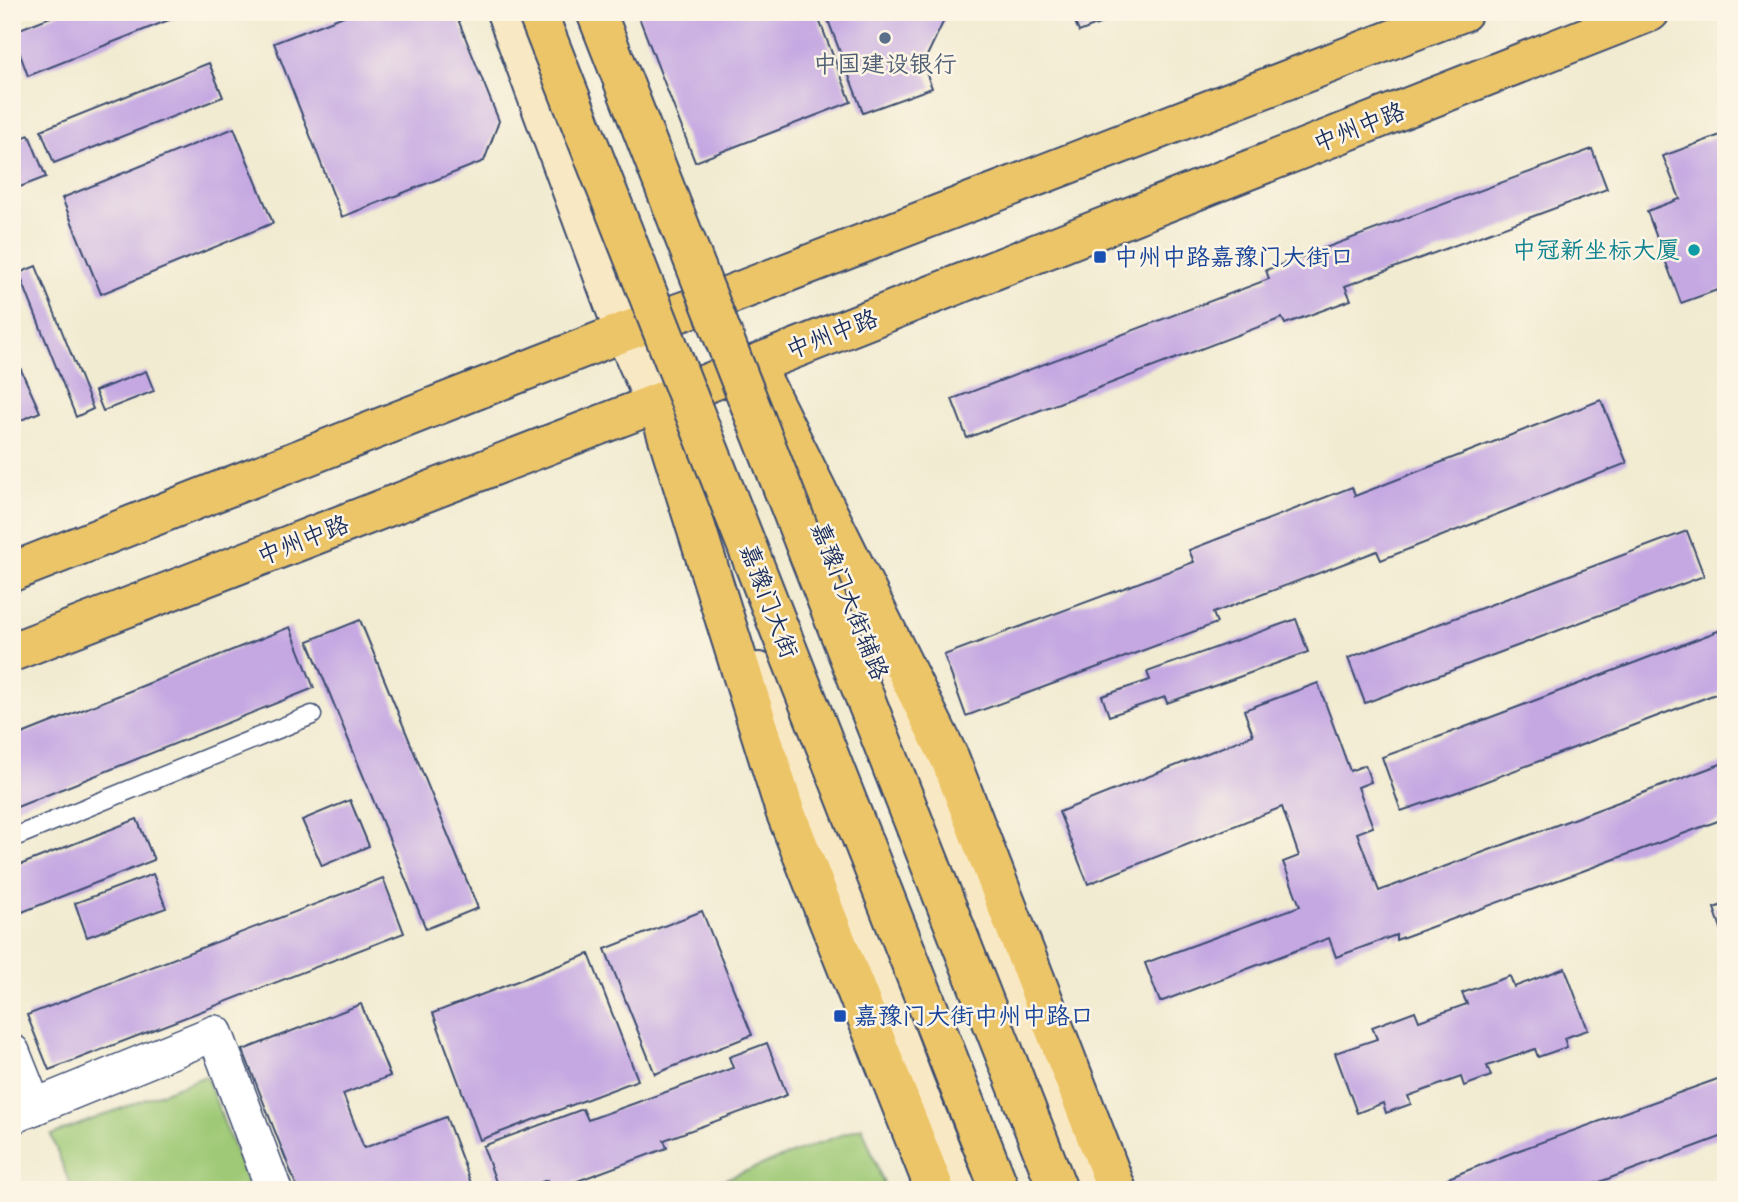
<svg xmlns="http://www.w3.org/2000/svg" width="1738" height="1202" font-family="'Shantell Sans','LXGW WenKai TC',sans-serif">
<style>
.green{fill:#9fc976;stroke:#5d7c6a;stroke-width:2}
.building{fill:#c5a8e2}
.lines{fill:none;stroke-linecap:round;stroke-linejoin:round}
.lane-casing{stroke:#3b4b6f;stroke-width:21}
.street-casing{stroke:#3b4b6f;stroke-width:38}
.secondary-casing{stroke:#3b4b6f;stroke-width:42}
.primary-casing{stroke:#3b4b6f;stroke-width:42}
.highway-casing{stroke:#3b4b6f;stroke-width:42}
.lane{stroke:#fff;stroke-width:18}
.street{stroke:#fff;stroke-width:35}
.secondary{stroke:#f8e8c3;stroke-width:38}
.primary{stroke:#edc569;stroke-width:38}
.highway{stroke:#edc569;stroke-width:38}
.highway-bridge-casing{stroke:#3b4b6f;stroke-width:42;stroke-linecap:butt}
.highway-bridge{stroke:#edc569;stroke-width:38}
.service-dot{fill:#5c6f8a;stroke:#fcf5e5;stroke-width:2.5}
.culture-dot{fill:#0f9aa8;stroke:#fcf5e5;stroke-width:2.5}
.transit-dot{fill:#1a4fb4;stroke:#fcf5e5;stroke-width:2.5}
.labels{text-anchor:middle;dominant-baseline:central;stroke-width:5;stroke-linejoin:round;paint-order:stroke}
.service-label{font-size:24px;fill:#4e5e75;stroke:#fcf5e5}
.street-label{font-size:24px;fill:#1b2f5e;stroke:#fcf5e5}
.culture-label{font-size:24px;fill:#0d838f;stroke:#fcf5e5;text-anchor:end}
.transit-label{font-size:24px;fill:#164399;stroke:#fcf5e5;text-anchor:start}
</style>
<rect width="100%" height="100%" fill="#fcf5e5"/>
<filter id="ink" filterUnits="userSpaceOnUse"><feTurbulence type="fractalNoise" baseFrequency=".0143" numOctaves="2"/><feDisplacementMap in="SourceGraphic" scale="14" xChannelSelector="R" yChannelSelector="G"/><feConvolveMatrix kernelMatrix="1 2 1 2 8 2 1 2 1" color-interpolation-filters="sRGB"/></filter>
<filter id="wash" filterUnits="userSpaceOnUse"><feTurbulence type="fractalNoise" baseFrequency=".00686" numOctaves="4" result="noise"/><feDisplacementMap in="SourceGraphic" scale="28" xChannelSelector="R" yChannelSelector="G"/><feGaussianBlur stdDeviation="1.57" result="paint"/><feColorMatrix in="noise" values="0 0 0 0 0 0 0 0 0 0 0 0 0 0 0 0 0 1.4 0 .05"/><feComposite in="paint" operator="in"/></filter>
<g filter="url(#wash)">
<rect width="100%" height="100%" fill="#f1ebd1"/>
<g class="green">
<polygon points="206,1076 250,1190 72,1190 51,1135"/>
<polygon points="862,1127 886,1190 696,1190"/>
</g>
<g id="blocks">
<g class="building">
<polygon points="63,12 189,12 28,76 12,32"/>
<polygon points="354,12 455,12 499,121 484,161 342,217 274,43"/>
<polygon points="637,12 816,12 851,102 695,162"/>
<polygon points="825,12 948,12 923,64 932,88 863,113"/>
<polygon points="1071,12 1130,12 1079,32"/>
<polygon points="209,63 223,97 54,163 41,130"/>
<polygon points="12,127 17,140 29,135 46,177 12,190"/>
<polygon points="234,128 273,223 101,294 62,198"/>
<polygon points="1726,133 1726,304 1720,289 1681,303 1647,211 1680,199 1663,156"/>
<polygon points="1592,149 1607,189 1345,286 1351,300 1285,324 1282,318 967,438 952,399 1269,279 1266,270"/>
<polygon points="36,266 93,409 76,417 19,273"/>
<polygon points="12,350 40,412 12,424"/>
<polygon points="146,371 154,391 103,411 95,391"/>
<polygon points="1601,400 1627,463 1381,560 1377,551 1213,613 1217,623 966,716 944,655 1194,562 1189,550 1352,487 1355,496"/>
<polygon points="1687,531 1704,576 1365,703 1348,658"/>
<polygon points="1296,619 1308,652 1167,703 1165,697 1109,716 1102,696 1150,680 1147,672"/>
<polygon points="360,620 478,908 426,929 308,641"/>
<polygon points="290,627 314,688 12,809 12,738"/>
<polygon points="1726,628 1726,690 1463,790 1401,811 1382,757 1444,735"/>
<polygon points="1318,683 1350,771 1365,765 1371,782 1358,787 1373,827 1357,833 1379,891 1726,762 1726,818 1396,940 1396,935 1336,957 1329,938 1160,1002 1145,963 1300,906 1283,862 1299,856 1282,807 1088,884 1059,812 1253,735 1244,710"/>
<polygon points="350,800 369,846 322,866 302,820"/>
<polygon points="137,819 154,860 12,916 12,868"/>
<polygon points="153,874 166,908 87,937 75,903"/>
<polygon points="383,878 404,933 49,1070 27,1015"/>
<polygon points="1726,904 1726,940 1725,940 1714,908"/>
<polygon points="702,911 752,1035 655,1074 605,949"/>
<polygon points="589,954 638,1080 480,1140 433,1013"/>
<polygon points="1565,968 1588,1030 1564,1038 1567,1047 1538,1057 1535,1049 1487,1066 1491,1076 1464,1086 1461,1077 1408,1096 1411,1104 1386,1113 1383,1103 1357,1113 1335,1053 1377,1039 1372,1027 1415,1011 1419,1021 1467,1004 1462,993 1510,976 1514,987"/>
<polygon points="361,1004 390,1076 343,1094 364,1148 446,1117 472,1186 462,1190 298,1190 243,1050"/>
<polygon points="767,1043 787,1095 664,1140 667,1148 553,1190 547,1180 520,1190 499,1190 483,1146 583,1109 588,1120 733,1068 729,1057"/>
<polygon points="1726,1076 1726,1135 1578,1190 1418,1190 1514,1152"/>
</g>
</g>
</g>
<g filter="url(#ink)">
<use href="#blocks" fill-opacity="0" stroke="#3b4b6f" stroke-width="2"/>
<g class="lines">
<defs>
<polyline id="lane" points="12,838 312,715"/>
<g id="street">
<polyline points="12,1052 34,1107"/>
<polyline points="12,1116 215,1033 274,1190"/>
</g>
<g id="secondary">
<polyline points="506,12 624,332 668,432"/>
<polyline points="831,553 1089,1190"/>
<polyline points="759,672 913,1080 957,1190"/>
</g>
<g id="primary">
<polyline points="12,572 624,332 724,297 1463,12"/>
<polyline points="12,652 657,403 1650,12"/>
</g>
<g id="highway">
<polyline points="755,365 950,759 1117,1190"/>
<polyline points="657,403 785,811 935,1190"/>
</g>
</defs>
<use href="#lane" class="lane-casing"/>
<use href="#street" class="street-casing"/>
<use href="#secondary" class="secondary-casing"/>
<use href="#primary" class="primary-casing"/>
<use href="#highway" class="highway-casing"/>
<use href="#lane" class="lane"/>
<use href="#street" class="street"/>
<use href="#secondary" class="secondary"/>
<use href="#primary" class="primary"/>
<use href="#highway" class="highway"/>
<defs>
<g id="highway-bridge">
<polyline points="537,12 1000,1190"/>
<polyline points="596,12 1058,1190"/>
</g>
</defs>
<use href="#highway-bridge" class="highway-bridge-casing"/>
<use href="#highway-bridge" class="highway-bridge"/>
</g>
</g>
<circle class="service-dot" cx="885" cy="38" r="7"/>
<circle class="culture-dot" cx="1694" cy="250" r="7"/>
<g class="transit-dot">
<rect x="1093" y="250" width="14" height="14" rx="3.5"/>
<rect x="833" y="1009" width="14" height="14" rx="3.5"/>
</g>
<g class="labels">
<g class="service-label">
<text x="885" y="64">中国建设银行</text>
</g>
<g class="street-label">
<text transform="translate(1359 127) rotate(-21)">中州中路</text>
<text transform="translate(832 334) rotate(-21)">中州中路</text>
<text transform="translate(303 540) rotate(-21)">中州中路</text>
<text transform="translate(769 601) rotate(69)">嘉豫门大街</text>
<text transform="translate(850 601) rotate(68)">嘉豫门大街辅路</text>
</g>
<g class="culture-label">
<text x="1680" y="250">中冠新坐标大厦</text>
</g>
<g class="transit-label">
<text x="1114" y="257">中州中路嘉豫门大街口</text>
<text x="854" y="1016">嘉豫门大街中州中路口</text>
</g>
</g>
<rect width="1738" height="1202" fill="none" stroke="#fcf5e5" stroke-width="42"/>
</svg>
